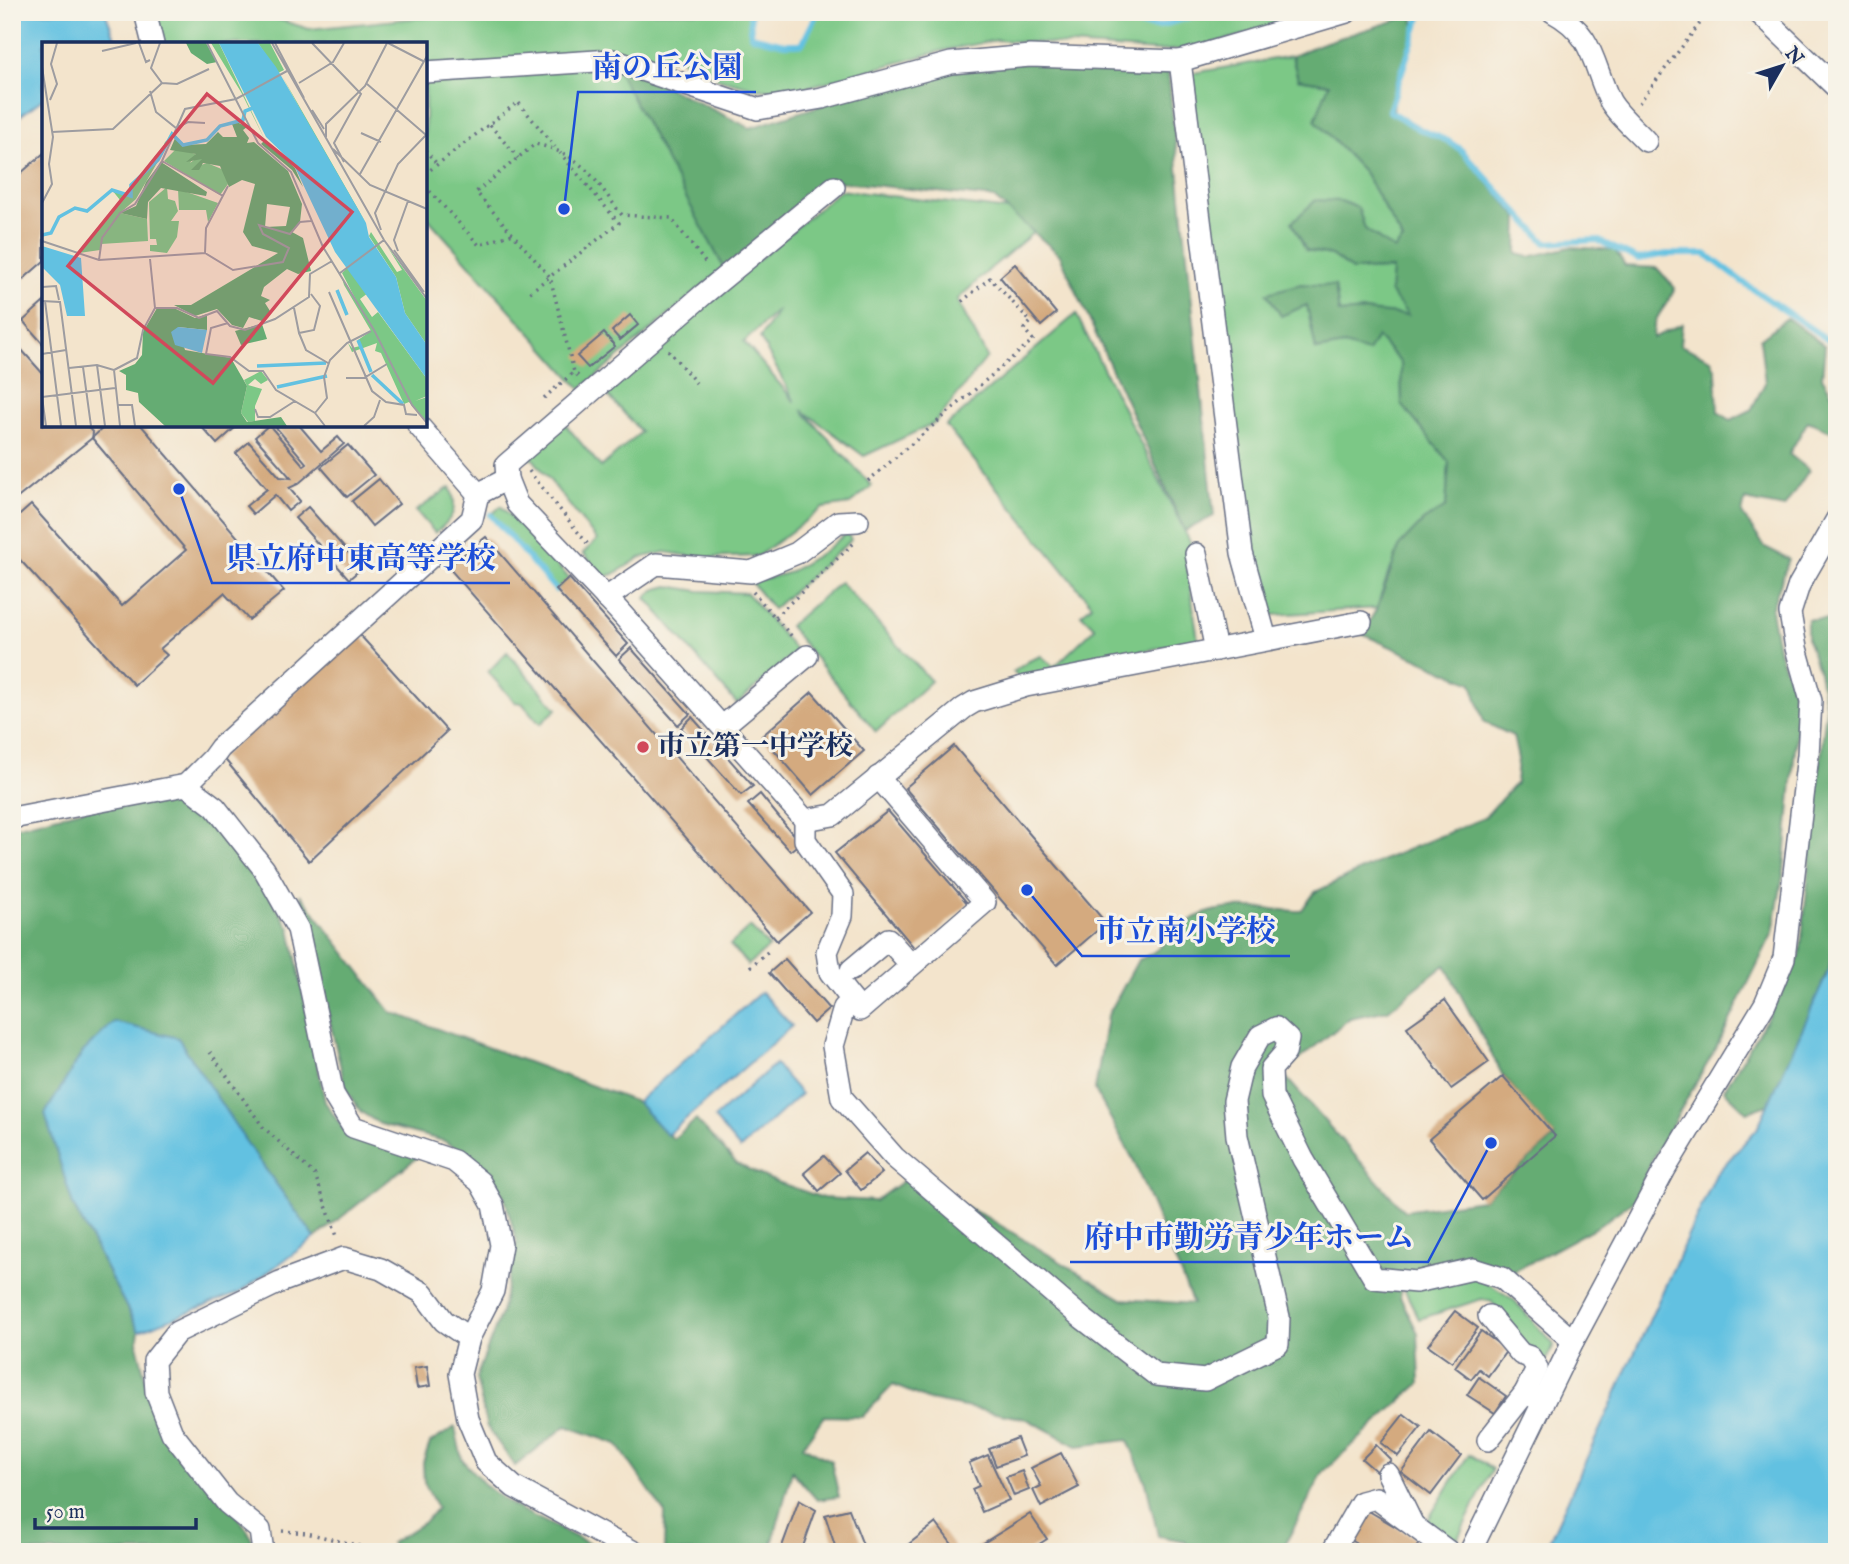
<svg xmlns="http://www.w3.org/2000/svg" width="1849" height="1564" font-family="'IM FELL English','Noto Serif JP',serif">
<style>
.green{fill:#7cc886;stroke:#4c7c72;stroke-width:2;fill-rule:evenodd}
.forest{fill:#65ac73;stroke:#406e68;stroke-width:2;fill-rule:evenodd}
.water{fill:#62c1e1;stroke:#3e78a0;stroke-width:2}
.lines{fill:none;stroke-linecap:round;stroke-linejoin:round}
.stream{stroke:#62c1e1;stroke-width:6}
.building{fill:#d4aa7f}
.minor-casing{stroke:#676e84;stroke-width:24}
.path{stroke:#676e84;stroke-width:3.5;stroke-dasharray:2 5;stroke-linecap:butt}
.minor{stroke:#fff;stroke-width:21}
.poi-dot{fill:#d1495b;stroke:#f7f3e8;stroke-width:2.5}
.labels{text-anchor:middle;dominant-baseline:central;stroke-width:6;stroke-linejoin:round;paint-order:stroke}
.poi-label{font-size:28px;font-weight:bold;fill:#1b2f5e;stroke:#f7f3e8;text-anchor:start}
.inset-river{fill:none;stroke:#62c1e1;stroke-width:3.5}
.inset-road{fill:none;stroke:#9d9ca0;stroke-width:2}
.view{fill:#d1495b;fill-opacity:0.15;stroke:#d1495b;stroke-width:3.5}
.inset-edge{fill:none;stroke:#1b2f5e;stroke-width:3.5}
.leader{fill:none;stroke:#1d4ed8;stroke-width:2.5}
.callout-dot{fill:#1d4ed8;stroke:#f7f3e8;stroke-width:2.5}
.callout-label{font-size:30px;text-anchor:middle;font-weight:bold;fill:#1d4ed8;stroke:#f7f3e8;stroke-width:6;stroke-linejoin:round;paint-order:stroke}
</style>
<rect width="100%" height="100%" fill="#f7f3e8"/>
<filter id="ink" filterUnits="userSpaceOnUse"><feTurbulence type="fractalNoise" baseFrequency=".0143" numOctaves="2"/><feDisplacementMap in="SourceGraphic" scale="14" xChannelSelector="R" yChannelSelector="G"/><feConvolveMatrix kernelMatrix="1 2 1 2 8 2 1 2 1" color-interpolation-filters="sRGB"/></filter>
<filter id="wash" filterUnits="userSpaceOnUse"><feTurbulence type="fractalNoise" baseFrequency=".00686" numOctaves="4" result="noise"/><feDisplacementMap in="SourceGraphic" scale="28" xChannelSelector="R" yChannelSelector="G"/><feGaussianBlur stdDeviation="1.57" result="paint"/><feColorMatrix in="noise" values="0 0 0 0 0 0 0 0 0 0 0 0 0 0 0 0 0 1.4 0 .05"/><feComposite in="paint" operator="in"/></filter>
<g filter="url(#wash)">
<rect width="100%" height="100%" fill="#f3e4cc"/>
<g class="green">
<polygon points="145,12 254,12 309,29 475,12 750,12 751,36 784,44 802,43 818,12 1054,12 1057,15 1157,27 1206,12 1332,12 1190,49 1157,51 997,40 941,51 789,92 755,88 719,79 678,58 614,61 724,268 581,389 425,215 425,44 153,44"/>
<polygon points="1292,56 1298,79 1329,84 1333,140 1364,172 1403,240 1394,250 1365,229 1358,208 1306,250 1331,255 1352,270 1392,269 1409,316 1367,311 1339,313 1335,286 1307,304 1316,350 1344,345 1368,351 1377,336 1401,363 1402,405 1449,462 1446,507 1423,521 1389,571 1377,608 1259,616 1187,74"/>
<path d="M 840,190 L 1009,210 L 1034,232 L 991,268 L 957,300 L 987,357 L 935,423 L 864,456 L 802,410 L 872,486 L 850,504 L 823,508 L 758,556 L 702,558 L 665,552 L 640,558 L 614,574 L 604,577 L 583,553 L 597,540 L 533,459 L 526,458 L 565,424 L 601,467 L 641,432 L 604,391 ZM 779,309 L 760,338 L 795,402 L 744,342 Z"/>
<polygon points="1076,314 1196,554 1186,558 1198,640 1097,660 1022,681 1013,672 1029,661 1041,656 1054,667 1095,628 1081,614 1092,605 946,426"/>
<path d="M 450,487 C 459,509 453,519 435,533 L 416,511 Z"/>
<polygon points="501,506 569,578 556,590 491,515"/>
<polygon points="847,533 851,540 773,609 751,582 788,573 823,552"/>
<polygon points="840,582 931,681 876,732 789,626"/>
<polygon points="668,586 699,591 747,593 796,651 737,704 646,598 654,590"/>
<polygon points="507,652 557,709 540,724 522,703 515,702 488,672"/>
<polygon points="750,927 769,947 748,965 730,945"/>
<polygon points="1477,1276 1514,1300 1554,1345 1545,1362 1518,1339 1492,1302 1482,1299 1419,1319 1404,1289"/>
<polygon points="1469,1454 1492,1469 1455,1544 1426,1523"/>
</g>
<g class="forest">
<path d="M 1413,15 L 1416,31 L 1395,85 L 1393,112 L 1459,149 L 1518,217 L 1517,254 L 1529,257 L 1570,247 L 1615,250 L 1625,266 L 1657,268 L 1675,288 C 1666,310 1653,313 1653,338 L 1682,324 L 1680,345 L 1711,359 L 1716,372 L 1718,412 L 1731,420 L 1751,410 L 1765,383 L 1760,339 L 1787,318 L 1825,346 L 1822,377 L 1837,402 L 1837,434 L 1808,421 L 1789,454 L 1809,470 L 1784,508 L 1745,500 L 1742,514 L 1765,547 L 1789,559 L 1771,610 L 1779,653 L 1799,704 L 1784,870 L 1773,932 L 1718,1045 L 1654,1156 L 1635,1199 L 1600,1225 L 1502,1278 L 1464,1258 L 1401,1275 L 1400,1297 L 1418,1333 L 1420,1383 L 1323,1472 L 1281,1552 L 1192,1552 L 1185,1541 L 1158,1536 L 1146,1483 L 1128,1440 L 1077,1446 L 1027,1419 L 929,1400 L 893,1385 L 862,1417 L 824,1416 L 803,1446 L 831,1461 L 839,1497 L 817,1500 L 792,1471 L 770,1552 L 664,1552 L 665,1513 L 617,1444 L 566,1426 L 515,1466 L 487,1427 L 476,1378 L 501,1313 L 517,1242 L 504,1196 L 480,1162 L 444,1141 L 380,1124 L 361,1112 L 346,1090 L 300,894 L 391,1012 L 637,1102 L 673,1139 L 696,1120 L 737,1164 L 769,1179 L 823,1198 L 875,1201 L 907,1178 L 988,1218 L 1122,1299 L 1193,1304 L 1133,1159 L 1095,1090 L 1107,1017 L 1138,960 C 1162,952 1173,930 1194,918 C 1227,901 1265,910 1301,911 L 1315,892 L 1385,859 L 1484,818 L 1516,783 L 1518,759 L 1513,736 L 1484,722 L 1472,683 L 1362,634 L 1377,608 L 1400,545 L 1423,521 L 1446,507 L 1449,462 L 1402,405 L 1401,363 L 1377,337 L 1368,352 L 1344,345 L 1316,350 L 1307,305 L 1281,316 L 1267,293 L 1301,284 L 1335,286 L 1339,313 L 1367,311 L 1408,315 L 1390,292 L 1392,269 L 1352,270 L 1331,255 L 1306,250 L 1292,222 L 1316,200 L 1341,201 L 1358,208 L 1365,229 L 1394,250 L 1403,240 L 1364,172 L 1315,120 L 1329,84 L 1298,79 L 1292,56 L 1320,44 ZM 1445,965 L 1503,1076 L 1555,1137 L 1482,1200 L 1404,1211 L 1282,1073 L 1350,1018 L 1388,1010 Z"/>
<polygon points="612,60 750,128 955,63 1167,61 1214,516 1185,531 1060,255 994,198 834,181 724,268"/>
<polygon points="1807,619 1837,620 1837,927 1830,965 1773,1103 1747,1112 1724,1090 1782,993 1800,956 1826,708 1819,672 1807,639"/>
<polygon points="153,791 190,803 212,816 256,873 290,928 325,1102 348,1136 419,1156 315,1238 248,1145 73,1205 139,1331 137,1344 149,1393 248,1531 257,1550 256,1552 12,1552 12,828"/>
<polygon points="455,1427 462,1460 486,1486 511,1505 606,1552 398,1552 391,1543 426,1521 437,1508 424,1482 423,1463 430,1443"/>
</g>
<g class="water">
<polygon points="12,12 105,12 117,43 44,44 44,98 20,116 12,127"/>
<polygon points="1837,952 1837,1552 1544,1552 1716,1174 1757,1129"/>
<polygon points="761,992 792,1026 667,1135 637,1102"/>
<polygon points="114,1022 178,1038 248,1145 315,1238 239,1293 139,1331 73,1205 45,1114 82,1053"/>
<polygon points="775,1064 801,1094 740,1149 714,1118"/>
</g>
<g class="lines">
<g class="stream">
<polyline points="750,12 751,36 784,44 802,44 818,12"/>
<polyline points="1054,12 1056,15 1157,27 1206,12"/>
<polyline points="1419,12 1420,17 1389,111 1419,129 1448,141 1461,150 1546,243 1597,240 1638,259 1667,254 1706,254 1744,283 1837,346"/>
<polyline points="491,515 556,590"/>
</g>
</g>
<g id="blocks">
<g class="building">
<polygon points="44,153 44,261 12,289 12,181"/>
<polygon points="1015,264 1056,313 1041,326 1000,277"/>
<polygon points="44,302 44,345 23,321"/>
<polygon points="630,315 638,325 620,340 612,331"/>
<polygon points="604,333 615,346 588,368 577,356"/>
<polygon points="12,339 44,375 44,425 86,425 93,433 92,438 15,500 12,498"/>
<polygon points="106,425 141,425 284,591 249,620 224,593 160,649 167,655 134,685 12,551 12,522 31,505 122,606 186,550 92,438"/>
<polygon points="200,425 238,425 217,444"/>
<polygon points="269,425 304,466 307,464 274,425 299,425 321,451 338,437 344,444 298,484 289,488 300,501 288,511 275,495 253,514 246,506 267,489 236,453 249,442 280,477 291,478 255,437"/>
<polygon points="348,445 374,475 347,497 321,467"/>
<polygon points="379,479 399,504 372,526 352,501"/>
<polygon points="308,507 362,568 349,579 295,518"/>
<polygon points="486,537 810,912 777,941 448,567"/>
<polygon points="569,578 628,644 616,656 556,590"/>
<polygon points="359,634 447,731 309,861 222,756"/>
<polygon points="631,648 690,714 678,725 619,659"/>
<polygon points="812,692 864,751 813,795 762,736"/>
<polygon points="692,717 753,786 741,795 681,728"/>
<polygon points="954,746 1106,923 1057,965 905,788"/>
<polygon points="760,794 800,843 790,851 748,804"/>
<polygon points="888,811 968,904 916,950 835,853"/>
<polygon points="785,959 829,1009 813,1023 769,973"/>
<polygon points="1445,1000 1489,1062 1451,1089 1407,1027"/>
<polygon points="1503,1076 1555,1136 1482,1200 1429,1139"/>
<polygon points="865,1153 882,1173 861,1190 845,1170"/>
<polygon points="824,1156 840,1173 819,1191 804,1173"/>
<polygon points="1455,1311 1478,1328 1452,1362 1428,1345"/>
<polygon points="1481,1331 1507,1350 1488,1376 1479,1369 1471,1379 1455,1367"/>
<polygon points="427,1366 430,1386 417,1388 414,1368"/>
<polygon points="1479,1377 1506,1396 1495,1413 1467,1395"/>
<polygon points="1404,1414 1421,1427 1398,1456 1381,1443"/>
<polygon points="1431,1432 1461,1455 1431,1495 1401,1472"/>
<polygon points="1017,1438 1024,1456 996,1466 989,1449"/>
<polygon points="1376,1445 1391,1460 1378,1473 1362,1459"/>
<polygon points="1061,1453 1079,1487 1041,1507 1033,1490 1041,1486 1031,1468"/>
<polygon points="988,1455 1009,1500 982,1512 972,1489 979,1486 969,1463"/>
<polygon points="1022,1471 1029,1490 1014,1496 1006,1477"/>
<polygon points="799,1500 816,1510 801,1552 780,1552"/>
<polygon points="849,1509 863,1545 837,1552 825,1515"/>
<polygon points="1367,1510 1420,1541 1414,1552 1370,1552 1350,1540"/>
<polygon points="1030,1514 1047,1539 1027,1552 969,1552"/>
<polygon points="936,1523 957,1551 908,1552 905,1547"/>
</g>
</g>
</g>
<g filter="url(#ink)">
<use href="#blocks" fill-opacity="0" stroke="#676e84" stroke-width="2"/>
<g class="lines">
<defs>
<g id="minor">
<polyline points="145,12 153,44"/>
<path d="M 1553,12 C 1594,34 1592,63 1610,101 C 1618,115 1635,129 1646,141"/>
<polyline points="1758,12 1837,88"/>
<polyline points="1180,61 1242,553 1266,639"/>
<polyline points="425,72 612,60 758,109 822,98 951,63 1030,56 1180,61 1347,12"/>
<polyline points="418,425 478,494 507,479 517,504 618,610 805,820 833,815 964,708 974,702 1026,686 1361,622"/>
<polyline points="507,479 506,465 704,294 834,187"/>
<polyline points="1196,554 1216,650"/>
<polyline points="606,598 656,564 751,572 797,553 838,522 858,521"/>
<polyline points="723,726 807,656"/>
<polyline points="186,785 215,807 264,869 298,929 333,1094 353,1127 454,1161 480,1182 493,1205 501,1245 493,1291 469,1338 460,1374 468,1419 486,1462 514,1487 634,1552"/>
<polyline points="12,818 186,785 212,759 220,748 472,519 478,494"/>
<polyline points="805,820 805,840 843,894 842,916 827,952 830,972 852,1000 844,1008 833,1046 842,1098 894,1157 1082,1318 1156,1375 1205,1380 1278,1344 1279,1317 1237,1136 1234,1101 1242,1067 1260,1036 1276,1028 1288,1039 1285,1053 1271,1069 1272,1096 1303,1159 1374,1278 1416,1282 1473,1269 1502,1278 1573,1341"/>
<polyline points="851,970 888,939 911,965"/>
<polyline points="852,1000 860,1010 985,902 878,777"/>
<polyline points="1489,1316 1521,1354 1530,1357 1537,1368 1525,1393 1543,1401"/>
<polyline points="1488,1440 1525,1393"/>
<polyline points="1388,1474 1412,1523"/>
<polyline points="1335,1547 1361,1502 1376,1498 1449,1552"/>
<polyline points="263,1552 260,1530 227,1503 172,1433 156,1392 154,1361 177,1332 280,1282 344,1258 381,1269 423,1293 444,1321 469,1338"/>
<polyline points="1470,1552 1573,1341 1665,1169 1765,1004 1784,958 1808,755 1811,701 1796,648 1790,613 1799,585 1837,519"/>
</g>
</defs>
<use href="#minor" class="minor-casing"/>
<g class="path">
<polyline points="1639,103 1704,18 1712,12"/>
<polyline points="490,125 518,158"/>
<polyline points="425,150 437,164"/>
<polyline points="425,174 518,102 555,147"/>
<polyline points="425,186 479,245 513,234"/>
<polyline points="530,292 619,223 560,153"/>
<polyline points="668,350 696,383"/>
<path d="M 578,376 L 574,372 L 550,277 L 476,192 L 535,144 C 583,154 594,179 622,215 L 671,218 L 708,266"/>
<polyline points="544,398 574,372"/>
<polyline points="529,471 590,547"/>
<polyline points="868,481 1033,340 1024,329 1031,322 990,278 959,304"/>
<polyline points="753,592 794,639"/>
<polyline points="775,617 854,543"/>
<polyline points="750,967 771,949"/>
<polyline points="210,1052 263,1127 315,1175 338,1239"/>
<polyline points="282,1531 307,1533 372,1549 390,1545 396,1552"/>
</g>
<use href="#minor" class="minor"/>
</g>
</g>
<circle class="poi-dot" cx="643" cy="747" r="7"/>
<g class="labels">
<g class="poi-label">
<text x="657" y="747">市立第一中学校</text>
</g>
</g>
<g transform="translate(42 42)">
<rect width="385" height="385" fill="#f3e4cc"/>
<path d="M 169,1 L 177,1 L 223,98 L 199,50 ZM 216,1 L 228,1 L 242,28 L 236,31 ZM 240,34 L 324,181 L 293,132 ZM 132,92 L 94,157 L 78,171 L 105,177 L 106,199 L 59,202 L 58,208 L 37,211 L 78,158 L 70,148 L 89,154 L 89,143 L 116,118 L 123,100 ZM 134,107 L 154,112 L 148,121 L 156,115 L 161,117 L 153,125 L 165,121 L 182,128 L 186,142 L 178,153 L 122,119 ZM 125,145 L 126,157 L 133,159 L 136,169 L 129,179 L 137,179 L 135,195 L 125,211 L 108,209 L 108,203 L 115,203 L 114,197 L 108,197 L 107,160 ZM 136,147 L 176,161 L 166,180 L 164,168 L 137,168 ZM 329,190 L 355,230 L 360,228 L 345,204 L 385,259 L 385,303 L 363,271 L 354,235 L 327,194 ZM 306,225 L 326,251 L 318,257 L 330,275 L 336,270 L 385,337 L 385,354 L 373,359 L 385,355 L 385,381 L 367,360 L 362,362 L 339,311 L 333,309 L 335,301 L 310,310 L 306,301 L 310,306 L 318,304 L 316,298 L 329,289 L 302,243 L 300,236 L 315,260 L 300,231 ZM 219,329 L 226,338 L 219,342 L 213,337 L 206,343 L 220,347 L 213,364 L 213,379 L 206,380 L 199,371 L 205,344 L 202,338 Z" fill="#7cc886"/>
<path d="M 144,1 L 164,1 L 175,20 L 165,22 L 149,11 ZM 195,80 L 205,85 L 201,88 L 207,96 L 205,101 L 212,100 L 246,129 L 260,162 L 258,180 L 250,190 L 261,196 L 269,229 L 256,232 L 245,227 L 222,245 L 219,254 L 228,258 L 223,261 L 228,269 L 220,279 L 207,275 L 201,286 L 190,283 L 175,267 L 153,274 L 132,263 L 149,263 L 236,211 L 210,204 L 201,190 L 213,142 L 200,138 L 187,145 L 178,124 L 161,121 L 157,128 L 149,128 L 160,117 L 144,120 L 154,112 L 128,108 L 134,94 L 141,103 L 164,102 L 176,90 L 181,95 L 195,95 L 190,82 ZM 225,162 L 248,165 L 244,184 L 223,185 ZM 223,98 L 253,126 L 261,145 L 250,128 L 219,102 ZM 119,120 L 165,150 L 164,154 L 119,146 L 106,160 L 105,177 L 78,171 L 94,164 L 104,140 ZM 115,266 L 134,267 L 153,276 L 165,272 L 165,288 L 136,285 L 143,308 L 189,316 L 205,344 L 199,371 L 205,380 L 239,375 L 245,384 L 123,384 L 97,360 L 96,351 L 84,348 L 84,333 L 77,329 L 93,322 L 100,313 L 101,290 ZM 220,282 L 225,297 L 199,303 L 193,289 Z" fill="#65ac73" fill-rule="evenodd"/>
<path d="M 177,1 L 216,1 L 234,25 L 324,181 L 327,195 L 354,235 L 363,271 L 385,303 L 385,337 L 293,210 L 251,121 L 224,95 ZM 0,204 L 39,216 L 43,274 L 25,274 L 18,243 L 1,226 L 0,233 ZM 136,285 L 165,288 L 160,311 L 133,303 L 129,290 Z" fill="#62c1e1"/>
<path class="inset-river" d="M 0,193 L 9,191 L 17,175 L 33,166 L 45,169 L 70,148 L 89,154 L 89,143 L 116,118 L 130,92 L 141,103 L 165,98 L 178,84 L 201,78 L 203,69 L 211,66M 295,248 L 305,273M 316,298 L 329,330M 215,324 L 284,321M 330,333 L 361,362M 235,345 L 285,334"/>
<path class="inset-road" d="M 97,1 L 104,20 L 108,18M 118,1 L 109,26 L 120,41 L 135,42 L 167,27M 165,1 L 216,101 L 249,130 L 281,205 L 332,288 L 370,363 L 385,381M 230,1 L 342,198 L 385,257M 233,1 L 262,56M 270,1 L 319,52 L 292,101 L 302,120M 346,1 L 381,19M 60,9 L 94,1M 0,25 L 11,95 L 7,122 L 10,142 L 0,161M 257,41 L 291,20 L 302,1M 325,42 L 384,93M 108,49 L 114,70 L 134,86 L 146,80 L 163,81M 8,58 L 15,42 L 9,22 L 15,1M 270,68 L 282,87M 10,90 L 71,87 L 120,41M 319,91 L 339,100M 284,95 L 284,82 L 323,44 L 345,1M 291,107 L 328,143 L 385,167M 120,119 L 181,154M 318,132 L 385,14M 339,188 L 333,171 L 356,122 L 385,92M 0,199 L 57,218 L 163,211 L 164,186 L 186,144M 352,208 L 382,250M 356,209 L 352,198 L 366,159M 163,211 L 191,228 L 241,220 L 247,206 L 221,192 L 217,183 L 248,192 L 258,180 L 269,179M 57,218 L 60,196 L 78,171 L 93,162 L 120,119 L 143,67 L 194,57 L 245,29M 298,231 L 342,198M 0,245 L 14,244 L 17,258M 287,250 L 330,349 L 344,360 L 362,363 L 364,372 L 375,373M 0,259 L 18,260 L 34,384M 3,259 L 19,384M 113,266 L 135,266 L 157,276 L 175,269 L 188,284 L 203,288 L 233,277 L 267,255 L 268,232 L 290,219M 252,266 L 257,291 L 272,288 L 278,264 L 269,252M 186,281 L 169,286 L 164,312 L 188,315 L 207,329 L 221,329 L 234,348 L 273,371 L 283,384M 257,291 L 264,308 L 286,321M 0,312 L 24,308M 55,323 L 63,384M 41,325 L 49,384M 27,326 L 55,323 L 72,328 L 78,384M 72,328 L 95,316 L 101,288 L 113,266 L 108,217M 304,336 L 322,336 L 345,322M 0,355 L 73,346M 0,355 L 4,384M 75,363 L 90,363 L 93,384M 213,367 L 216,375 L 228,375 L 253,359M 273,371 L 285,356 L 282,335 L 288,318 L 305,301 L 329,289M 322,384 L 332,375 L 338,358"/>
<path class="view" d="M 165,52 L 310,170 L 171,341 L 26,224 Z"/>
<rect width="385" height="385" class="inset-edge"/>
</g>
<path class="leader" d="M564 209L578 92H756M179 489L212 583H510M1027 890L1082 956H1290M1491 1143L1428 1262H1070"/>
<g class="callout-dot">
<circle cx="564" cy="209" r="7"/>
<circle cx="179" cy="489" r="7"/>
<circle cx="1027" cy="890" r="7"/>
<circle cx="1491" cy="1143" r="7"/>
</g>
<g class="callout-label">
<text x="667" y="77">南の丘公園</text>
<text x="361" y="568">県立府中東高等学校</text>
<text x="1186" y="941">市立南小学校</text>
<text x="1249" y="1247">府中市勤労青少年ホーム</text>
</g>
<rect width="1849" height="1564" fill="none" stroke="#f7f3e8" stroke-width="42"/>
<g transform="translate(1782 66) rotate(51)" stroke="#f7f3e8" stroke-width="5" paint-order="stroke">
<path d="M0-5L12 26L0 18L-12 26Z" fill="#1b2f5e"/>
<text y="-10" font-size="19" font-weight="bold" text-anchor="middle" fill="#1b2f5e">N</text>
</g>
<path d="M35 1518v10h161v-10" fill="none" stroke="#1b2f5e" stroke-width="3.5"/>
<text x="46" y="1518" font-size="21" fill="#1b2f5e" stroke="#f7f3e8" stroke-width="5" paint-order="stroke">50 m</text>
</svg>
